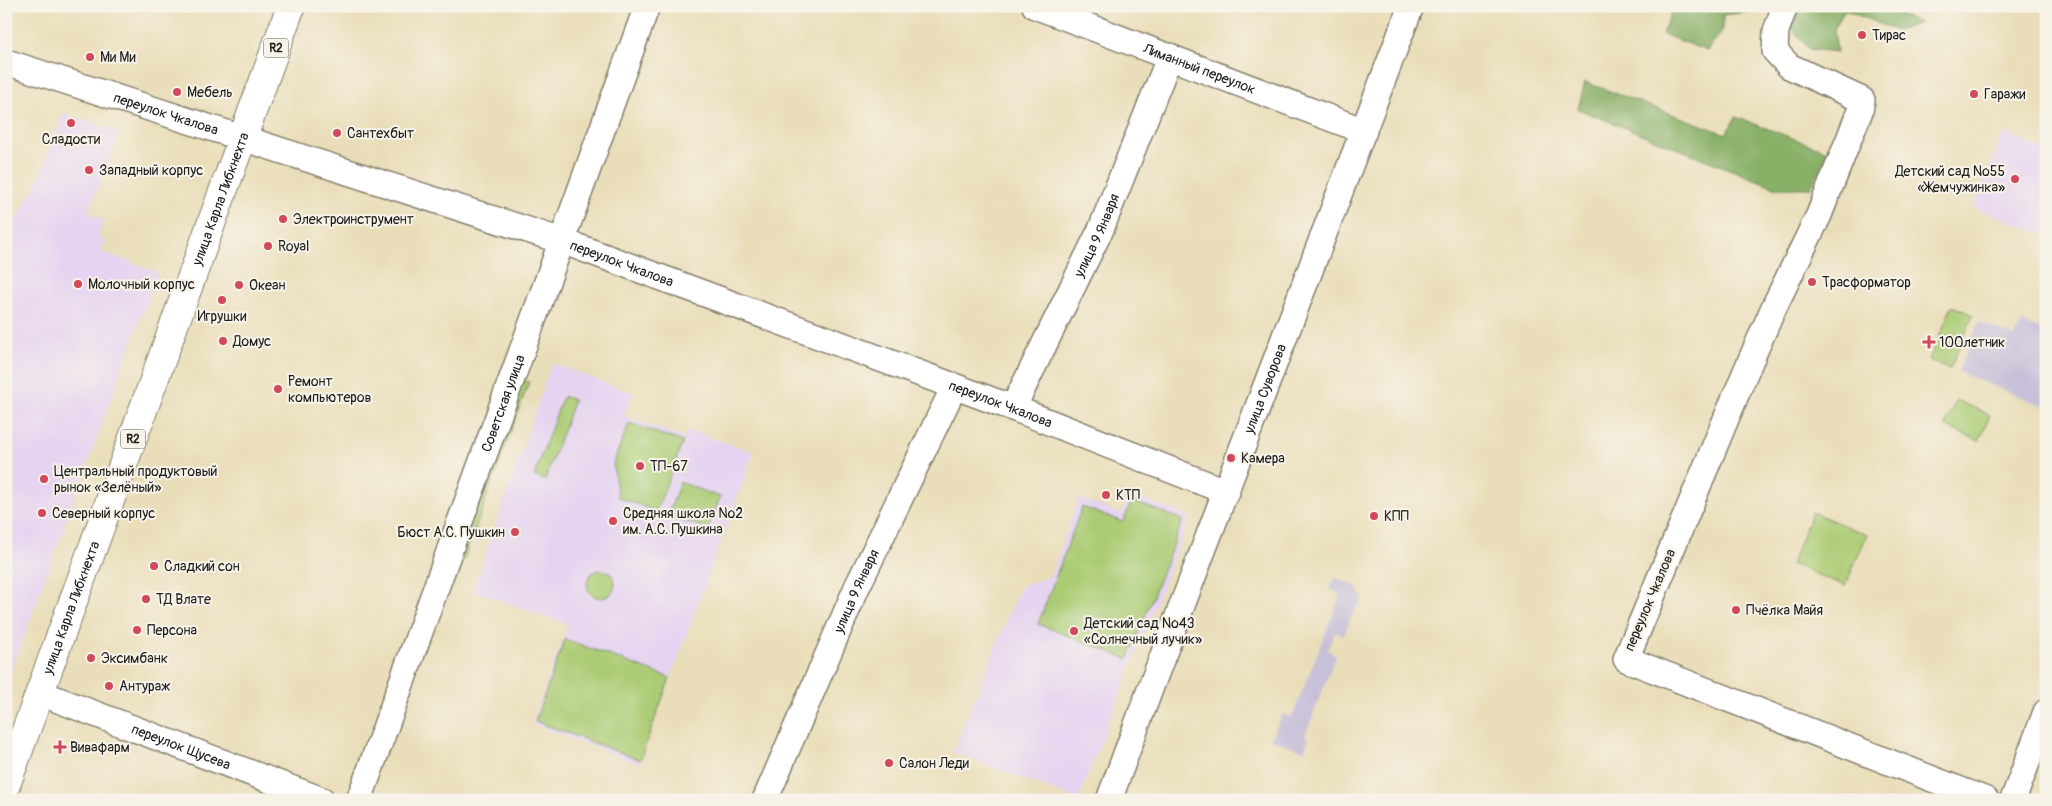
<svg xmlns="http://www.w3.org/2000/svg" width="2052" height="806" font-family="Pangolin,sans-serif">
<style>
.built{fill:#e5d3f1}
.industrial{fill:#c7c0d9}
.green{fill:#abcc75;stroke:#647448}
.forest{fill:#88b066;stroke:#526641}
.lines{fill:none;stroke-linecap:round;stroke-linejoin:round}
.minor-casing{stroke:#837d6b;stroke-width:28}
.major-casing{stroke:#837d6b;stroke-width:30}
.minor{stroke:#fff;stroke-width:25}
.major{stroke:#fff;stroke-width:28}
.poi-dot{fill:#d1495b;stroke:#f7f3e8;stroke-width:2}
.labels{text-anchor:middle;dominant-baseline:central;stroke-width:4;stroke-linejoin:round;paint-order:stroke}
.shield{fill:#f7f3e8;stroke:#5e5c59;stroke-width:1}
.shield-label{font-size:12px;font-weight:bold;fill:#1c1c1c}
.poi-label{font-size:14px;fill:#1c1c1c;stroke:#f7f3e8;text-anchor:start}
.street-label{font-size:14px;fill:#1c1c1c;stroke:#f7f3e8}
</style>
<rect width="100%" height="100%" fill="#f7f3e8"/>
<filter id="ink" filterUnits="userSpaceOnUse"><feTurbulence type="fractalNoise" baseFrequency=".02" numOctaves="2"/><feDisplacementMap in="SourceGraphic" scale="10" xChannelSelector="R" yChannelSelector="G"/><feConvolveMatrix kernelMatrix="1 2 1 2 8 2 1 2 1" color-interpolation-filters="sRGB"/></filter>
<filter id="wash" filterUnits="userSpaceOnUse"><feTurbulence type="fractalNoise" baseFrequency=".0096" numOctaves="4" result="noise"/><feDisplacementMap in="SourceGraphic" scale="20" xChannelSelector="R" yChannelSelector="G"/><feGaussianBlur stdDeviation="1.12" result="paint"/><feColorMatrix in="noise" values="0 0 0 0 0 0 0 0 0 0 0 0 0 0 0 0 0 1.4 0 .05"/><feComposite in="paint" operator="in"/></filter>
<g filter="url(#wash)">
<rect width="100%" height="100%" fill="#eadeba"/>
<g class="built">
<polygon points="63,113 120,132 88,213 104,220 97,237 105,240 100,251 158,272 6,685 6,214 18,218 30,193 33,193"/>
<polygon points="2004,132 2046,151 2046,235 1973,207"/>
<polygon points="552,363 633,393 624,416 685,438 688,430 754,452 639,764 532,724 568,625 473,590"/>
<polygon points="1130,494 1190,517 1078,800 953,752 1020,587 1050,576 1079,498 1122,514"/>
</g>
<g class="industrial">
<polygon points="1979,322 2015,337 2022,322 2046,332 2046,407 1958,372"/>
<polygon points="1335,578 1356,586 1363,598 1351,617 1344,636 1335,632 1327,650 1336,655 1305,736 1309,738 1304,751 1271,739 1282,714 1292,717 1341,594 1330,589"/>
</g>
<g class="green">
<polygon points="1952,306 1973,315 1950,369 1929,360"/>
<polygon points="520,379 529,382 463,562 454,558"/>
<polygon points="563,396 574,400 545,480 534,476"/>
<polygon points="1956,400 1990,415 1979,441 1945,426"/>
<polygon points="629,423 683,442 656,511 618,497 613,464"/>
<polygon points="680,482 720,497 708,529 668,515"/>
<polygon points="1132,501 1183,520 1128,659 1038,624 1082,507 1123,522"/>
<polygon points="1812,512 1867,535 1845,586 1791,564"/>
<circle cx="601" cy="584" r="14"/>
<polygon points="565,639 670,678 640,760 535,721"/>
</g>
<g class="forest">
<polygon points="1674,6 1763,6 1762,10 1723,15 1723,30 1707,51 1662,34"/>
<polygon points="1804,6 1879,6 1920,23 1897,31 1845,10 1834,29 1837,52 1809,49 1789,25"/>
<polygon points="1585,82 1726,134 1736,117 1830,152 1810,188 1777,188 1578,109"/>
</g>
</g>
<g filter="url(#ink)">
<g class="lines">
<defs>
<g id="minor">
<path id="s1" d="M 1035,6 L 1364,131"/>
<polyline points="1785,6 1776,31 1775,51 1789,66 1862,100 1860,111 1819,215 1774,307 1746,371 1626,659 1986,800"/>
<path id="s2" d="M 6,62 L 562,241 L 1013,408 L 1227,492"/>
<path id="s3" d="M 1013,408 L 1101,229 L 1170,56"/>
<path id="s4" d="M 40,693 L 322,800"/>
<path id="s5" d="M 359,800 L 647,6"/>
<path id="s6" d="M 765,800 L 857,587 L 954,387"/>
<path id="s7" d="M 1109,800 L 1152,684 L 1411,6"/>
<polyline points="2013,800 2046,712"/>
</g>
<g id="major">
<polyline points="260,91 291,6"/>
<path id="s8" d="M 6,785 L 259,93"/>
</g>
</defs>
<use href="#minor" class="minor-casing"/>
<use href="#major" class="major-casing"/>
<use href="#minor" class="minor"/>
<use href="#major" class="major"/>
</g>
</g>
<g class="poi-dot">
<circle cx="1862" cy="35" r="5"/>
<circle cx="90" cy="57" r="5"/>
<circle cx="177" cy="92" r="5"/>
<circle cx="1974" cy="94" r="5"/>
<circle cx="71" cy="123" r="5"/>
<circle cx="337" cy="133" r="5"/>
<circle cx="89" cy="170" r="5"/>
<circle cx="2015" cy="179" r="5"/>
<circle cx="283" cy="219" r="5"/>
<circle cx="268" cy="246" r="5"/>
<circle cx="1812" cy="282" r="5"/>
<circle cx="78" cy="284" r="5"/>
<circle cx="239" cy="285" r="5"/>
<circle cx="222" cy="300" r="5"/>
<circle cx="223" cy="341" r="5"/>
<path d="M1926.5 334.5h5v5h5v5h-5v5h-5v-5h-5v-5h5z"/>
<circle cx="278" cy="389" r="5"/>
<circle cx="1231" cy="458" r="5"/>
<circle cx="640" cy="466" r="5"/>
<circle cx="44" cy="479" r="5"/>
<circle cx="1106" cy="495" r="5"/>
<circle cx="42" cy="513" r="5"/>
<circle cx="1374" cy="516" r="5"/>
<circle cx="613" cy="521" r="5"/>
<circle cx="515" cy="532" r="5"/>
<circle cx="154" cy="566" r="5"/>
<circle cx="146" cy="599" r="5"/>
<circle cx="1736" cy="610" r="5"/>
<circle cx="137" cy="630" r="5"/>
<circle cx="1074" cy="631" r="5"/>
<circle cx="91" cy="658" r="5"/>
<circle cx="109" cy="686" r="5"/>
<path d="M57.5 739.5h5v5h5v5h-5v5h-5v-5h-5v-5h5z"/>
<circle cx="889" cy="763" r="5"/>
</g>
<g class="labels">
<g class="shield">
<rect x="263.5" y="38.5" width="25" height="19" rx="4"/>
<rect x="120.5" y="429.5" width="25" height="19" rx="4"/>
</g>
<g class="shield-label">
<text x="276" y="48">R2</text>
<text x="133" y="439">R2</text>
</g>
<g class="poi-label">
<text x="1872" y="35">Тирас</text>
<text x="100" y="57">Ми Ми</text>
<text x="187" y="92">Мебель</text>
<text x="1984" y="94">Гаражи</text>
<text x="347" y="133">Сантехбыт</text>
<text x="71" y="139" text-anchor="middle">Сладости</text>
<text x="99" y="170">Западный корпус</text>
<text x="2005" y="171" text-anchor="end">Детский сад №55<tspan x="2005" dy="16">«Жемчужинка»</tspan></text>
<text x="293" y="219">Электроинструмент</text>
<text x="278" y="246">Royal</text>
<text x="1822" y="282">Трасформатор</text>
<text x="88" y="284">Молочный корпус</text>
<text x="249" y="285">Океан</text>
<text x="222" y="316" text-anchor="middle">Игрушки</text>
<text x="233" y="341">Домус</text>
<text x="1939" y="342">100летник</text>
<text x="288" y="381">Ремонт<tspan x="288" dy="16">компьютеров</tspan></text>
<text x="1241" y="458">Камера</text>
<text x="650" y="466">ТП-67</text>
<text x="54" y="471">Центральный продуктовый<tspan x="54" dy="16">рынок «Зелёный»</tspan></text>
<text x="1116" y="495">КТП</text>
<text x="52" y="513">Северный корпус</text>
<text x="623" y="513">Средняя школа №2<tspan x="623" dy="16">им. А.С. Пушкина</tspan></text>
<text x="1384" y="516">КПП</text>
<text x="505" y="532" text-anchor="end">Бюст А.С. Пушкин</text>
<text x="164" y="566">Сладкий сон</text>
<text x="156" y="599">ТД Влате</text>
<text x="1746" y="610">Пчёлка Майя</text>
<text x="1084" y="623">Детский сад №43<tspan x="1084" dy="16">«Солнечный лучик»</tspan></text>
<text x="147" y="630">Персона</text>
<text x="101" y="658">Эксимбанк</text>
<text x="119" y="686">Антураж</text>
<text x="70" y="747">Вивафарм</text>
<text x="899" y="763">Салон Леди</text>
</g>
<g class="street-label">
<text stroke="none"><textPath href="#s1" startOffset="176">Лиманный переулок</textPath></text>
<text stroke="none"><textPath href="#s2" startOffset="168">переулок Чкалова</textPath></text>
<text stroke="none"><textPath href="#s8" startOffset="624">улица Карла Либкнехта</textPath></text>
<text stroke="none"><textPath href="#s3" startOffset="192">улица 9 Января</textPath></text>
<text stroke="none"><textPath href="#s2" startOffset="648">переулок Чкалова</textPath></text>
<text stroke="none"><textPath href="#s7" startOffset="440">улица Суворова</textPath></text>
<text stroke="none"><textPath href="#s5" startOffset="422">Советская улица</textPath></text>
<text stroke="none"><textPath href="#s2" startOffset="1052">переулок Чкалова</textPath></text>
<text stroke="none"><textPath href="#s6" startOffset="228">улица 9 Января</textPath></text>
<text transform="translate(1650 600) rotate(-67)">переулок Чкалова</text>
<text stroke="none"><textPath href="#s8" startOffset="189">улица Карла Либкнехта</textPath></text>
<text stroke="none"><textPath href="#s4" startOffset="151">переулок Щусева</textPath></text>
</g>
</g>
<rect width="2052" height="806" fill="none" stroke="#f7f3e8" stroke-width="25"/>
</svg>
